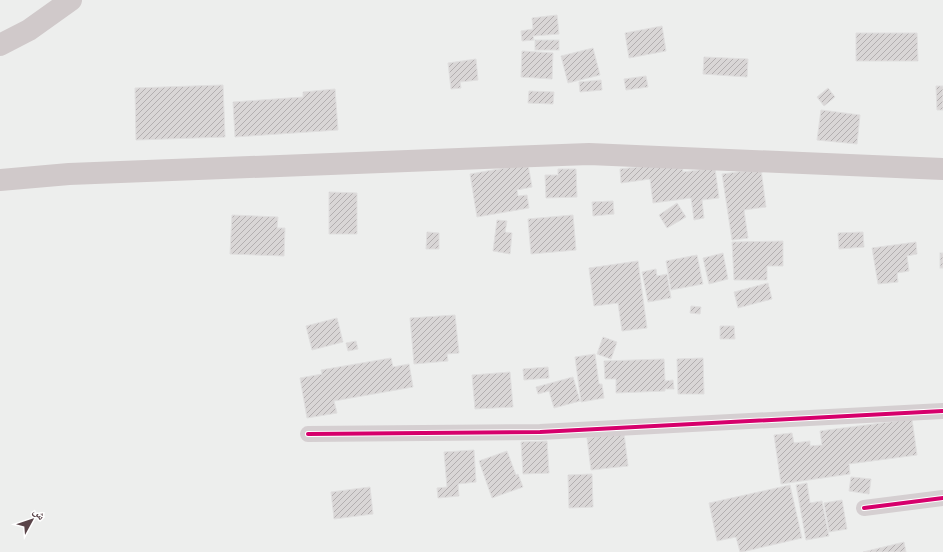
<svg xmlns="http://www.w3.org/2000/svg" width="943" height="552" font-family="'IBM Plex Sans','Noto Naskh Arabic',sans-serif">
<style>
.building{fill:url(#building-hatch);stroke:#e0dfdf}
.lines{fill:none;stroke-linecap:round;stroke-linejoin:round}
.street{stroke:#d5cfd1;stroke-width:16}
.primary{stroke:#d0c9ca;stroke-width:22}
.cycleway-casing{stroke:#fff;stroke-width:6}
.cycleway{stroke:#d6006c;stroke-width:4}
</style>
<defs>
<pattern id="building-hatch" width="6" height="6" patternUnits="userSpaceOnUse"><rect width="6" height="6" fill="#d9d6d6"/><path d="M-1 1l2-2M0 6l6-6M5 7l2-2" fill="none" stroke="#b3afb0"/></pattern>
</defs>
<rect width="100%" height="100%" fill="#edeeed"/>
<g class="building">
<polygon points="557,15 559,34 533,36 534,40 522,41 521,31 533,29 532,18"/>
<polygon points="662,26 666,51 629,58 625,33"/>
<polygon points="856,33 917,33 918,61 856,61"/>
<rect x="535" y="40" width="24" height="10"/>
<polygon points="593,48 600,75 568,83 561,56"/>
<polygon points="522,51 553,53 552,79 521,77"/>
<polygon points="704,57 748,59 747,77 703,74"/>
<polygon points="476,59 478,80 460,82 461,88 451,89 448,63"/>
<polygon points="646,76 648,87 626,90 624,79"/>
<polygon points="601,80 602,90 580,92 579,82"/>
<polygon points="223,85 225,137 136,140 135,88"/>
<polygon points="936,86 943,86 943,110 937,110"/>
<polygon points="828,88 835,97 824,106 817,97"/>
<polygon points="335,89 338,130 235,137 233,102 303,97 303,92"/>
<polygon points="529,91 554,92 553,104 528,103"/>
<polygon points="821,110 860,115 857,144 817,140"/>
<polygon points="682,162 683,172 715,168 719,198 702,200 704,218 694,220 691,198 653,203 650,179 621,183 620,169"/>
<polygon points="528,164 532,187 517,190 518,196 527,195 529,208 477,217 470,174"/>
<polygon points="558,169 576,169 577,197 546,198 545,175 558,175"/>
<polygon points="761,169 766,207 744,210 748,238 732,240 722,174"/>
<polygon points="329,192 357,193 357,234 329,234"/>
<polygon points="613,201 614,214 593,216 592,202"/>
<polygon points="677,203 686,217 667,228 659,215"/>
<polygon points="232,215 278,217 277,228 285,228 284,256 230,254"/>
<polygon points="573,215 576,250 531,254 528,219"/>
<polygon points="497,220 507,221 505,232 512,233 510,254 493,251"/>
<polygon points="427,232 439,233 439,249 426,249"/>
<polygon points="863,232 864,247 839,249 838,233"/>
<polygon points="783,241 783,266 767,266 767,280 734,280 732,242"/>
<polygon points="916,242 917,254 907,256 909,271 897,273 898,282 878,284 872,248"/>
<polygon points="723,253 728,279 709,284 703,258"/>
<rect x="940" y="253" width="3" height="15"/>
<polygon points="697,255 703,284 671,290 666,261"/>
<polygon points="638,261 647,328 622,331 618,303 594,306 589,268"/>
<polygon points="656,269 657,276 667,274 671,298 648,302 642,272"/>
<polygon points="768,283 772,299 738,308 734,292"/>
<polygon points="691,306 701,307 700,314 690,313"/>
<polygon points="455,315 459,353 447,354 448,361 414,364 410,318"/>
<polygon points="337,318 343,342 312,350 306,326"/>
<polygon points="720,326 734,326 735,339 720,339"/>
<polygon points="603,337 617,342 611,359 597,354"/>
<polygon points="356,341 358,349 348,351 346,343"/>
<polygon points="595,354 599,384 602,384 604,398 581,402 575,357"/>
<polygon points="391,358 393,367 409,364 413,387 334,401 337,413 307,418 300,378 322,374 321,370"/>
<polygon points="703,358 704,394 678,394 677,359"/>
<polygon points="664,359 665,381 673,380 674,389 665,389 665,391 616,393 616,379 605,379 604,361"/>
<polygon points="548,367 549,378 524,380 523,369"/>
<polygon points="510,372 513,407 475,409 472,375"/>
<polygon points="573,377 580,401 554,408 549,391 538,394 536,387"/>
<polygon points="912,419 917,455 849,464 850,474 781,484 774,435 792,433 794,443 810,441 810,446 822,445 820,431"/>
<polygon points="624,433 628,466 591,470 587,438"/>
<polygon points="547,441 549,473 523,474 521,442"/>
<polygon points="474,450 476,482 458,484 459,496 438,498 437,488 447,487 444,452"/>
<polygon points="507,451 516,475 518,474 523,487 492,498 479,461"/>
<polygon points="592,474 593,507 569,508 568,475"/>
<polygon points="851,477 871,479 869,494 849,491"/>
<polygon points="807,483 810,503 822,501 829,536 806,540 796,485"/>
<polygon points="790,485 802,538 742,552 740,552 736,537 717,541 709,503"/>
<polygon points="370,487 373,514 334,519 331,492"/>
<polygon points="842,500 847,529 829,532 824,503"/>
<polygon points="904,542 906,552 863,552"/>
</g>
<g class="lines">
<g class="street">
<polyline points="308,434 540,432 943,411"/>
<polyline points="864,508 943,498"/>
</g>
<g class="primary">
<polyline points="0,45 29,30 71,0"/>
<polyline points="0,180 69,174 589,154 943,169"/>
</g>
<defs>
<g id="cycleway">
<polyline points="308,434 540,432 943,411"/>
<polyline points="864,508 943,498"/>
</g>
</defs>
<use href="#cycleway" class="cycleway-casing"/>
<use href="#cycleway" class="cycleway"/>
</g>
<g transform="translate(32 520) rotate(50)" stroke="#ffffff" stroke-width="3" paint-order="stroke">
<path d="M0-3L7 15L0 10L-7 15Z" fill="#5a4449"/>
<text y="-6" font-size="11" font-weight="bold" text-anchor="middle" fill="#5a4449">ش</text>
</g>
</svg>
